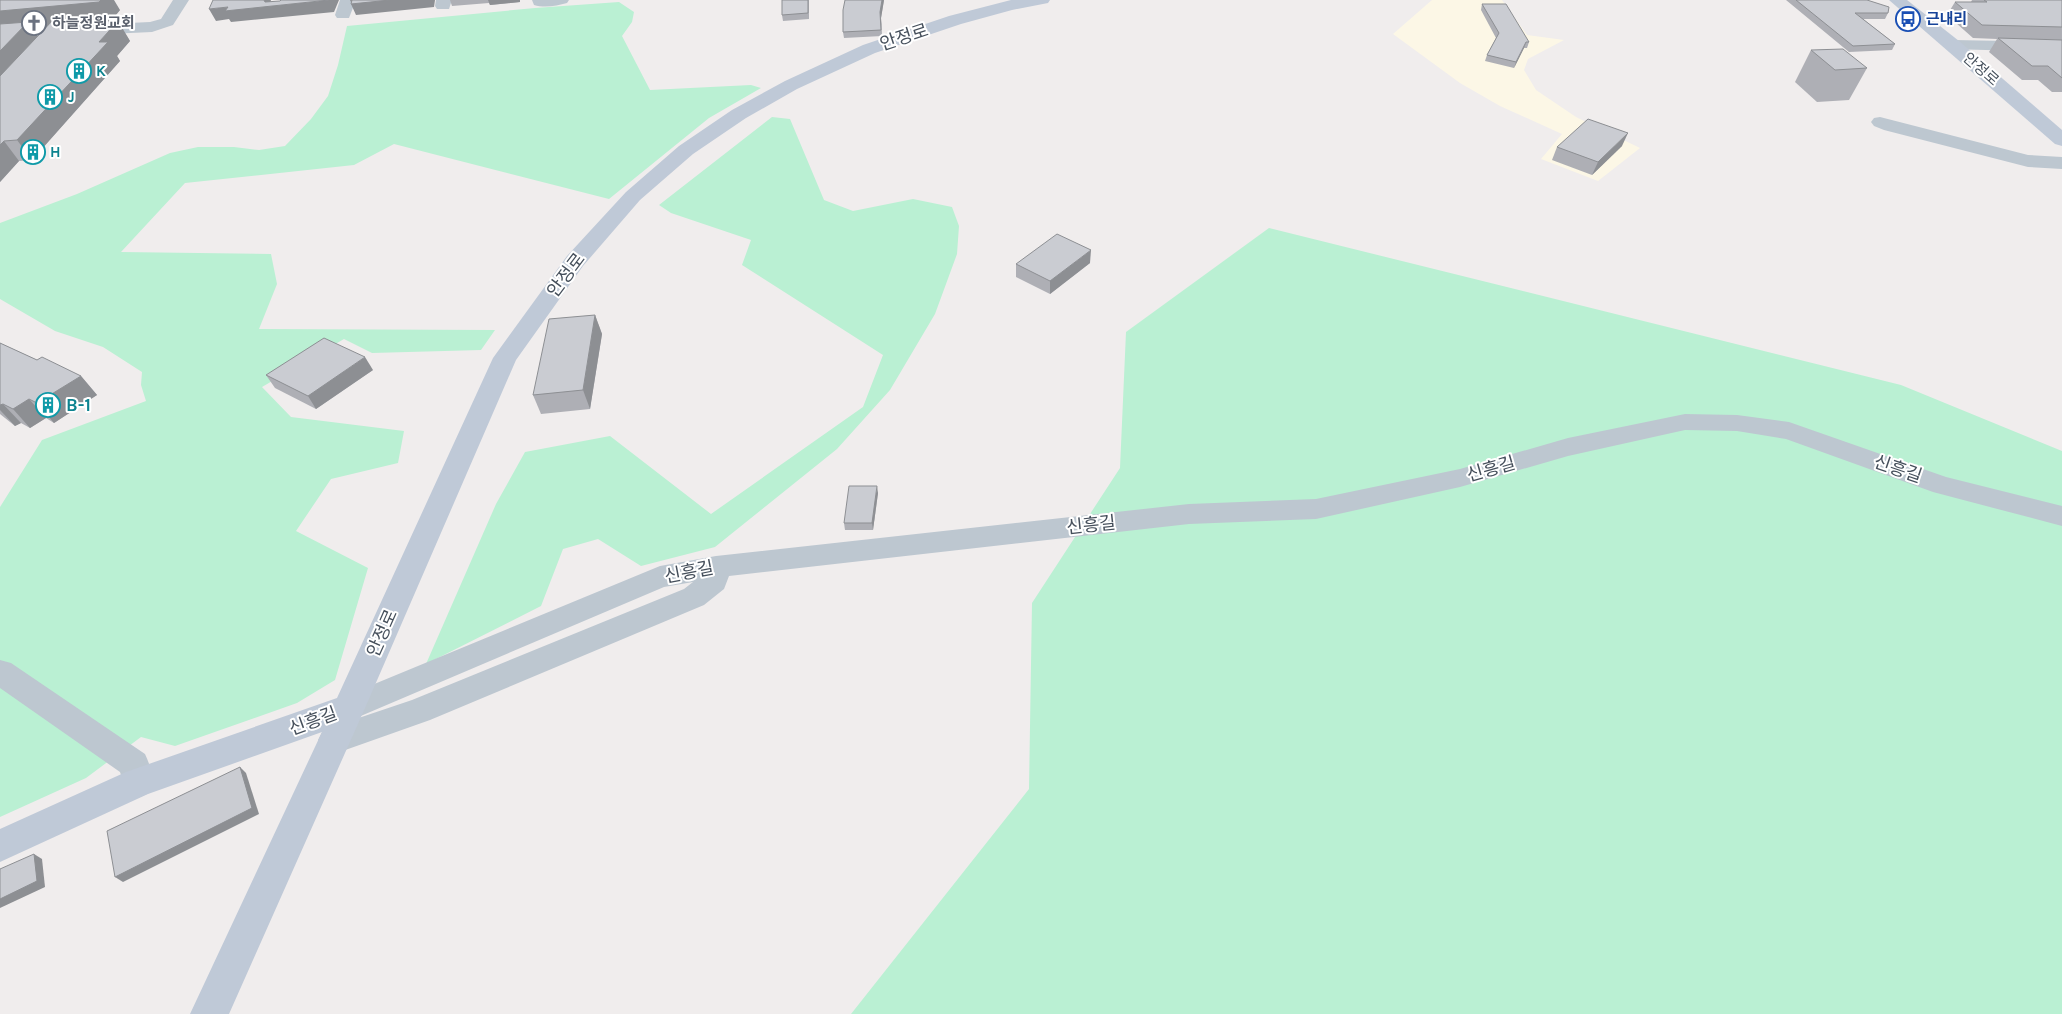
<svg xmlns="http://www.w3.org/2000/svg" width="2062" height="1014" font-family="Karla,'Noto Sans KR',sans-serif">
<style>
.commercial{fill:#fcf7e6}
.green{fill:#baf0d3}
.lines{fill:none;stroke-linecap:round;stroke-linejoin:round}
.street{fill:#bdc7d0;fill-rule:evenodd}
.secondary{fill:#bfc9d7;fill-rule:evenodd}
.wall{fill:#aeafb5;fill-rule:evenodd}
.shaded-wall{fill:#8d8f93}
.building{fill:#caccd2;stroke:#8d8f93}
.labels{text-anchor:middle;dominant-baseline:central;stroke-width:4;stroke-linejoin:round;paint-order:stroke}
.far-transit-label{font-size:15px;font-weight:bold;fill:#164399;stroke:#fff;text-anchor:start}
.far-worship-label{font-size:15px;font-weight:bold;fill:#5b616d;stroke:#fff;text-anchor:start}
.far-street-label{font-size:15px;fill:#454f5b;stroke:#fff}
.far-culture-label{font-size:15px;font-weight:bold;fill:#0d838f;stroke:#fff;text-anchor:start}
.street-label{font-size:18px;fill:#454f5b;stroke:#fff}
.culture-label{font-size:18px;font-weight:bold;fill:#0d838f;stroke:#fff;text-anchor:start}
</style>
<rect width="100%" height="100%" fill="#f0eded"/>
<polygon class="commercial" points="1432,0 1502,0 1527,35 1564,40 1528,59 1524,70 1536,90 1576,117 1640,148 1598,181 1541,159 1562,134 1500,106 1460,83 1393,34"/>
<g class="green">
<polygon points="619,2 634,12 632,22 622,36 650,90 751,85 761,88 709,118 609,199 394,144 354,165 185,183 121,252 271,254 277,284 259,329 495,330 481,350 372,353 344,339 262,387 291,417 404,431 398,463 331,479 296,531 368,568 335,680 297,703 175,746 141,737 86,778 0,817 0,507 42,440 146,401 141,385 142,372 103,347 55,331 0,299 0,223 77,194 170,153 198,147 234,147 259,150 285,146 311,119 328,96 338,65 347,26 535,8"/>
<polygon points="772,117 790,119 824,200 853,211 913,199 952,207 959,226 957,254 935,314 890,390 837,449 715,547 641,566 598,539 563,549 541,606 426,664 496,504 525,452 610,436 711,514 863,407 883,355 742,265 751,240 671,213 659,205"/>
<polygon points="1269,228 1901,385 2062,451 2062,1014 851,1014 1029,789 1032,603 1120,468 1126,332"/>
</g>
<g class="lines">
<g class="street">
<polygon points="173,0 189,0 173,25 152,32 87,35 81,33 79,30 81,27 87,25 150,22 161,19"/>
<polygon points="340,0 356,0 349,18 337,18 335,15"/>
<polygon points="436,0 452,0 449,9 437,9 435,6"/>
<path d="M 532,0 L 569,0 L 567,3 C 557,6 544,8 534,5 Z"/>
<polygon points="1953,40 2062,42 2062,52 1947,49 1945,45 1947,41"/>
<polygon points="1880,117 2028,155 2062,157 2062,169 2028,167 1884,130 1874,126 1871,122 1874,118"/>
<polygon points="1685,414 1737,415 1789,422 1946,477 2062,506 2062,526 1933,492 1786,439 1737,431 1685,430 1568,456 1460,487 1316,519 1189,524 729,576 724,589 704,605 430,720 334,754 323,750 318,740 323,730 412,700 684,589 693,582 664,587 349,721 338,717 334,708 338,699 660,566 716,556 1189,504 1316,499 1460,469 1568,438"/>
<path d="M 0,660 L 11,663 L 145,754 C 151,768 156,779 149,793 L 138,798 L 127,793 L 120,772 L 0,688 Z"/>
</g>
<g class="secondary">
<polygon points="1011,0 1050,0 1048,3 1012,10 961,24 875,53 797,89 746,118 693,154 640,200 583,266 516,360 365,708 229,1014 190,1014 322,732 148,794 0,862 0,829 126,772 337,698 493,358 567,256 626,192 679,146 732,110 785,81 863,45 949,16"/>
<polygon points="1889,0 1907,0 1959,41 2062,130 2062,146 2055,144"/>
</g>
</g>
<g class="wall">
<path d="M 0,0 L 120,10 L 111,21 L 95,23 L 118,21 L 130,41 L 117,56 L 120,61 L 32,160 L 19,161 L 0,182 ZM 46,27 L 38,36 L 33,29 Z"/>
<polygon points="450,0 520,0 520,2 490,5 489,3 452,6"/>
<polygon points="782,0 809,0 809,19 783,21 782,15"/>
<polygon points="845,0 884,0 881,18 882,36 844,38 843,32"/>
<polygon points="1786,0 1867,0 1888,13 1885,19 1863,19 1895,44 1892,50 1849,52"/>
<polygon points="1972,0 2062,0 2062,92 2052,92 2038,80 2022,80 1989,52 1997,39 1973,38 1947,15 1955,2 1971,2"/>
<polygon points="1482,4 1529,42 1527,48 1524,48 1514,68 1485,61 1487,55 1496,38 1481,10"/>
<polygon points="1811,50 1867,68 1849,100 1817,102 1795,82"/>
<polygon points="1622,146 1592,175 1552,160 1557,147"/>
<polygon points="1090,263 1050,294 1016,277 1016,264"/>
<polygon points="595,315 602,334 590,409 541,414 533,395"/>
<polygon points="0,343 37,360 81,376 97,395 54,423 46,418 30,428 21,423 15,426 0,414"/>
<polygon points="373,370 316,409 275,388 266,375"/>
<polygon points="878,493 873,530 845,530 844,523"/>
</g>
<g class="shaded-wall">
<polygon points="101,0 114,0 120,10 111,21 33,29 41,41 0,85 0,11"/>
<polygon points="264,0 271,0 269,6 329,0 339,0 334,12 231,22 229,19 216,21 209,9 228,7"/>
<polygon points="350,0 435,0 434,7 356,15 351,4 352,4"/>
<polygon points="488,0 520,0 520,2 490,5"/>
<polygon points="882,0 884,0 881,18 882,36 880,12"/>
<polygon points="118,21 130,41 117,56 120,61 32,160 17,140 99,42"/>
<polygon points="1526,42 1524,48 1514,68 1516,62"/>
<polygon points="1628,133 1622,146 1592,175 1598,162"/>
<polygon points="4,141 19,161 0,182 0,145"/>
<polygon points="1091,250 1090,263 1050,294 1050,281"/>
<polygon points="595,315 602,334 590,409 583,390"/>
<polygon points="365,357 373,370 316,409 308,396"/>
<polygon points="81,376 97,395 54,423 37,403"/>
<polygon points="29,399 46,418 30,428 13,409"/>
<polygon points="3,404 21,423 15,426 0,410 0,405"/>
<polygon points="877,486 878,493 873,530 872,523"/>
<polygon points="240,767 246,773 259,814 123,882 115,877"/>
<polygon points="34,854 42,859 45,887 0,908 0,899"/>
</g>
<g class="building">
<polygon points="0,0 101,0 99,2 0,11"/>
<polygon points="213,0 264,0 265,2 280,1 281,0 329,0 225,11 228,7 209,9"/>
<polygon points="352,0 390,0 351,4"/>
<polygon points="782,0 808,0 808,13 782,15"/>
<polygon points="845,0 882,0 880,12 881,30 843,32 843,10"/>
<polygon points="1796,0 1867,0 1889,7 1888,13 1855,13 1895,44 1853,46"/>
<polygon points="1984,0 2062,0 2062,27 1982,25 1955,2 1987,2"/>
<polygon points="1482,4 1506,4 1529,42 1526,42 1516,62 1487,55 1499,33"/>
<polygon points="85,18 81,23 118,21 99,42 108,42 17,140 4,141 0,145 0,76 53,20"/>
<polygon points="28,22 0,51 0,24"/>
<polygon points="1998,38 2062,40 2062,78 2048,66 2032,66"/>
<polygon points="1843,49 1867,68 1835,70 1811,50"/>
<polygon points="1588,119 1628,133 1598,162 1557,147"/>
<polygon points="1057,234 1091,250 1050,281 1016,264"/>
<polygon points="595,315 583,390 533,395 549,319"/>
<polygon points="324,338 365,357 308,396 266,375"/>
<polygon points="0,343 37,360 42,357 81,376 37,403 29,399 13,409 3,404 0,405"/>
<polygon points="849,486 877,486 872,523 844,523"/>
<polygon points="240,767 252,808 115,877 107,831"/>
<polygon points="34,854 37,881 0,899 0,869"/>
</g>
<defs>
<symbol id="bus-ring" viewBox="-11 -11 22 22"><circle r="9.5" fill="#fff" stroke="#1a4fb4" stroke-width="1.5"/><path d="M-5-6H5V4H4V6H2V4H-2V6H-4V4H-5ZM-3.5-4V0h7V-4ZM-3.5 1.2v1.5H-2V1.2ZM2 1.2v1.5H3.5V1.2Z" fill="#1a4fb4"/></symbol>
<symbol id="church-ring" viewBox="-11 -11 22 22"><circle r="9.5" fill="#fff" stroke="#6b7280" stroke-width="1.5"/><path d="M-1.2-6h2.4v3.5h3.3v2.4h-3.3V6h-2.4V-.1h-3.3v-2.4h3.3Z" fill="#6b7280"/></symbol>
<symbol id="building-ring" viewBox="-11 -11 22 22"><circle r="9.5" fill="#fff" stroke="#0f9aa8" stroke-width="1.5"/><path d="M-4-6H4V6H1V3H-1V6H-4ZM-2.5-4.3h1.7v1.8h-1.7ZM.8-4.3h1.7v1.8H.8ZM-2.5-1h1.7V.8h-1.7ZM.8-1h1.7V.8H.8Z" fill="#0f9aa8"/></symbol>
</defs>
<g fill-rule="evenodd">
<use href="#bus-ring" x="1894" y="5" width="28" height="28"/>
<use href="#church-ring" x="20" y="9" width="28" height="28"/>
<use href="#building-ring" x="65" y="57" width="28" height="28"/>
<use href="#building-ring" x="36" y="83" width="28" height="28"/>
<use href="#building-ring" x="19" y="138" width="28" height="28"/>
<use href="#building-ring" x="34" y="391" width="28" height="28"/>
</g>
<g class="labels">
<g class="far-transit-label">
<text x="1926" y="19">근내리</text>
</g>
<g class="far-worship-label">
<text x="52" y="23">하늘정원교회</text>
</g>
<g class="far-street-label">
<text transform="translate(1981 69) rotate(41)">안정로</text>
</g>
<g class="far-culture-label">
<text x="96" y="71">K</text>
<text x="68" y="97">J</text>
<text x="50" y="152">H</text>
</g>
<g class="street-label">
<text transform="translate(904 37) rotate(-18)">안정로</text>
<text transform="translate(566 275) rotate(-53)">안정로</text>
<text transform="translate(1491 469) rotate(-16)">신흥길</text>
<text transform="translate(1898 469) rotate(19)">신흥길</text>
<text transform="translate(1091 525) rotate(-6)">신흥길</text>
<text transform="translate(689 572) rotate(-11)">신흥길</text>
<text transform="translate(382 633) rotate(-66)">안정로</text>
<text transform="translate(313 721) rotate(-20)">신흥길</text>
</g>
<g class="culture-label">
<text x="66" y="405">B-1</text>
</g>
</g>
</svg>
